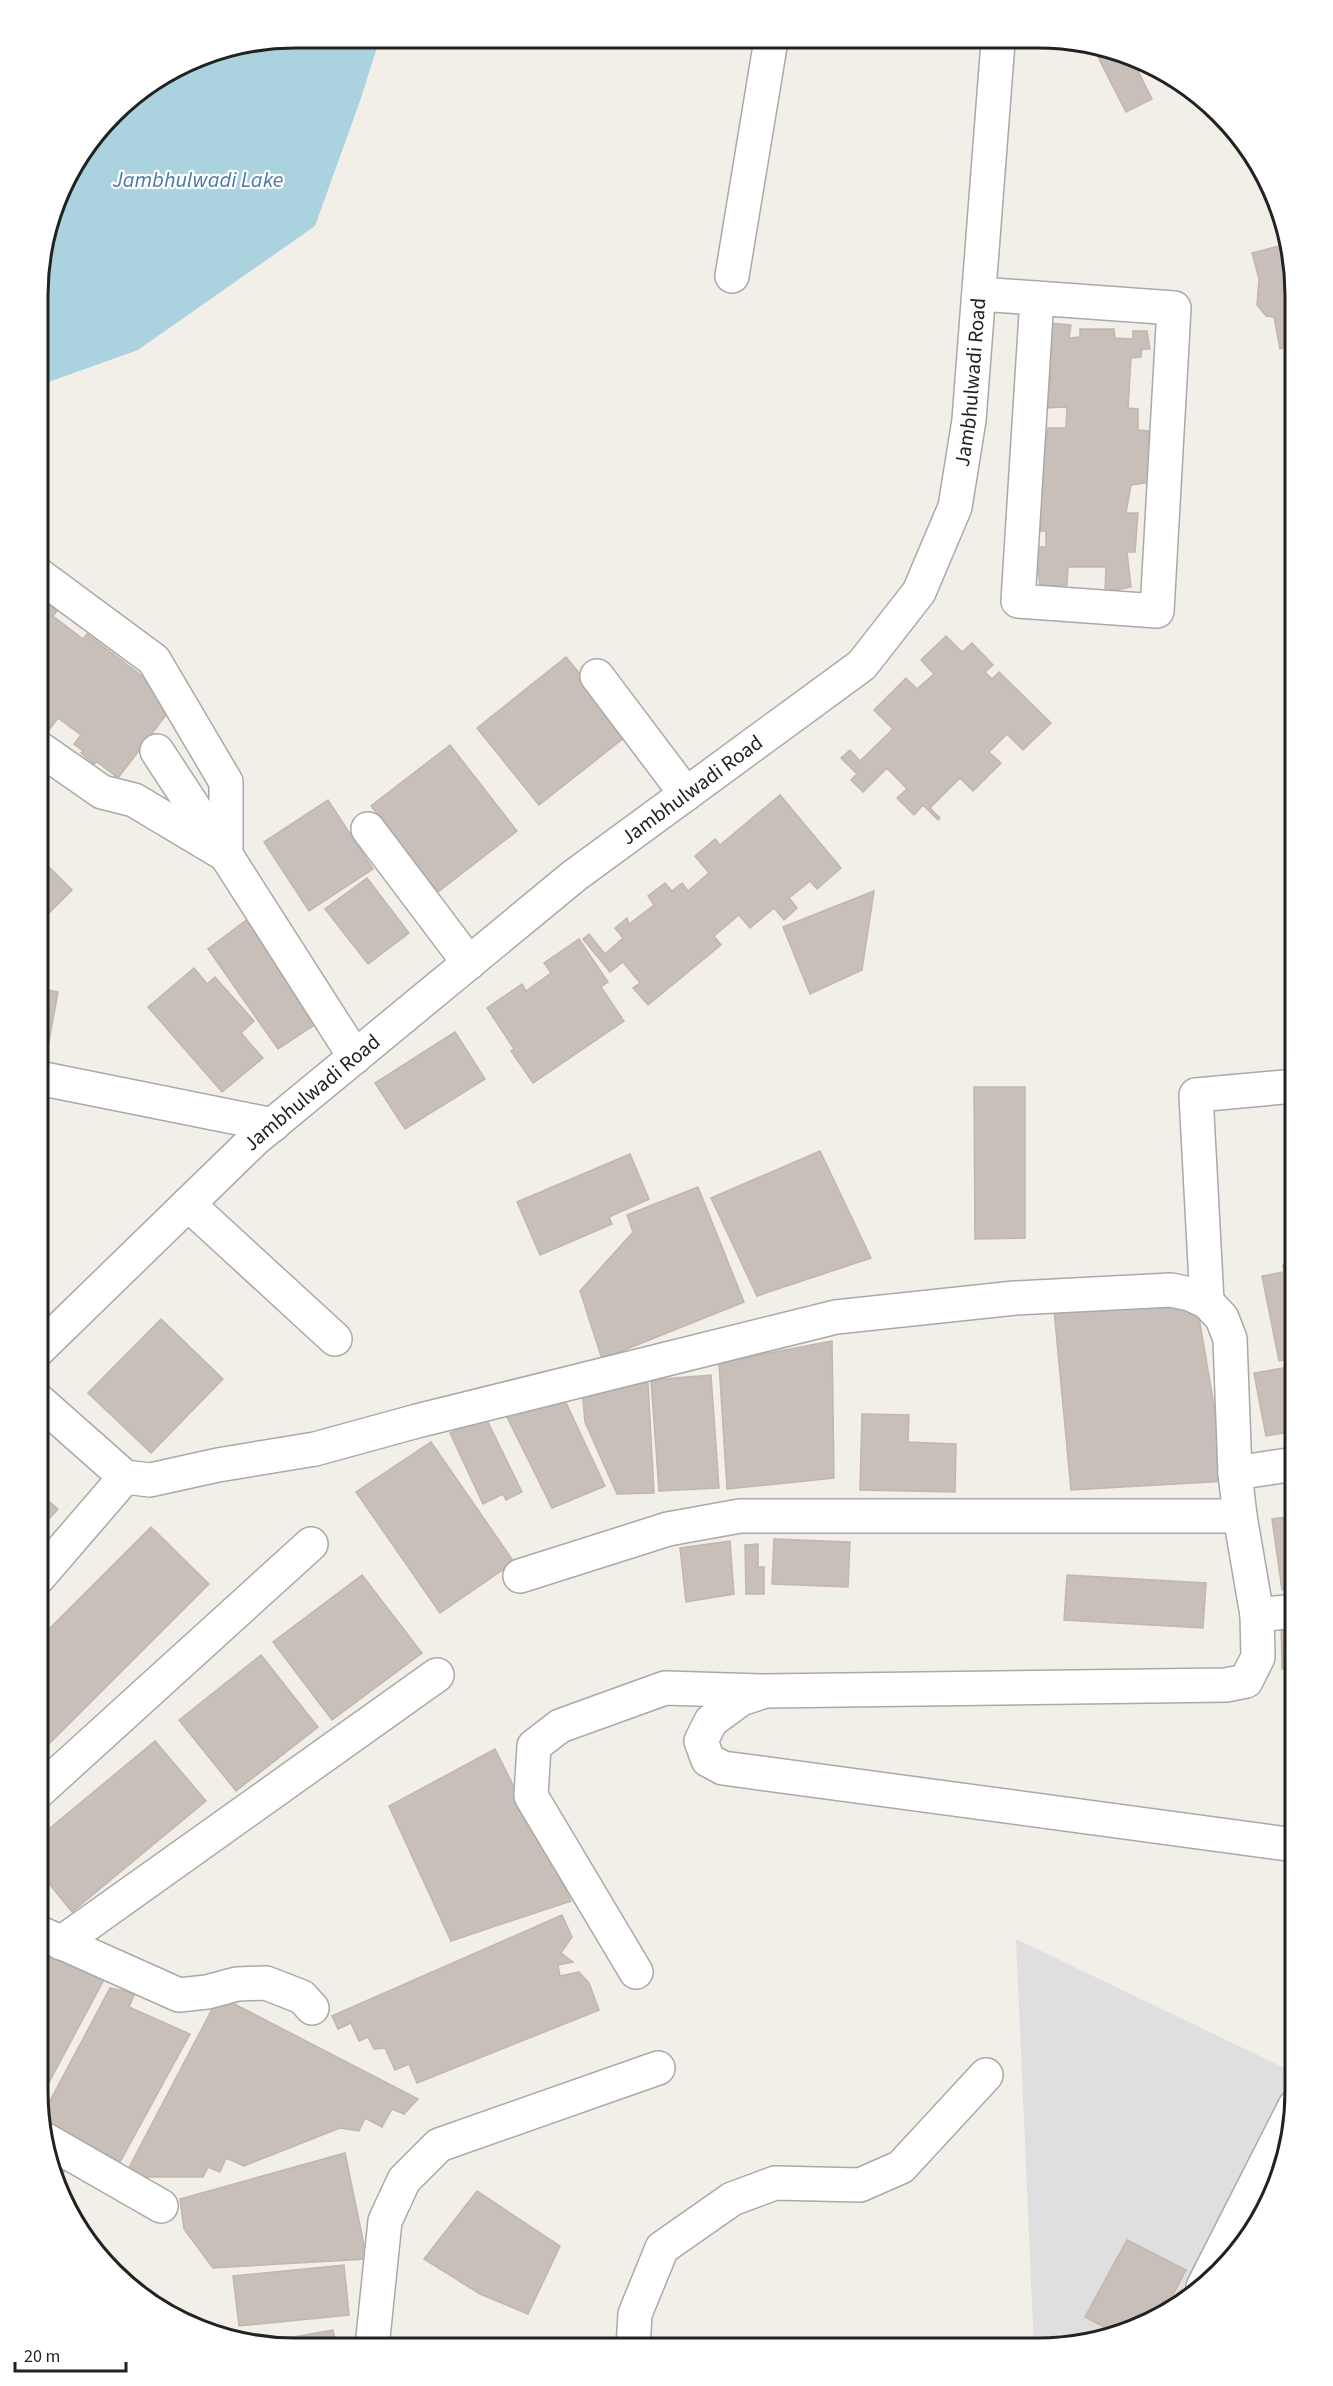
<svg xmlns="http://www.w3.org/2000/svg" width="1333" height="2386" font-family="'Source Sans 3',sans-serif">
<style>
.residential{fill:#e0dfdf}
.water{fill:#aad3df}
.building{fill:#c7bfb8;stroke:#c4b6ab;stroke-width:1.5}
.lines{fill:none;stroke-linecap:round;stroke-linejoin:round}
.minor-casing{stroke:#a9a9a9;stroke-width:36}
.minor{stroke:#fff;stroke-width:33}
.labels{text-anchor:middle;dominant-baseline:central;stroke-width:4.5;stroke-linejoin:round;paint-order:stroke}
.street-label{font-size:21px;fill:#222;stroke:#fff}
.water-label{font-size:22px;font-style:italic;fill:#4a7aab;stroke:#fff}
.rim{fill:none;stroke:#222;stroke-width:3}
</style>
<rect width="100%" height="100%" fill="#f2efe9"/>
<polygon class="residential" points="1016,1939 1295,2073 1295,2108 1282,2174 1242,2247 1194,2295 1121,2335 1038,2348 1034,2348"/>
<polygon class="water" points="295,38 380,38 361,98 315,226 138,350 40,385 40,262 64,181 125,102 197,57"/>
<g class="building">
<polygon points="1105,48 1131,57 1152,99 1126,112 1096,53"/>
<polygon points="1287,244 1296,295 1295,344 1280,349 1274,317 1266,316 1257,305 1259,279 1252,253"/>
<polygon points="1049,323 1071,325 1069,338 1080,337 1080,329 1114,329 1115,338 1133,339 1133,331 1147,331 1150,349 1142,349 1141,357 1131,358 1128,408 1138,409 1138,430 1149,431 1151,482 1131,485 1126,513 1138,513 1135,552 1127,552 1131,587 1105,592 1106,567 1068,567 1067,585 1040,587 1036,547 1046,547 1046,531 1041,531 1036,439 1046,439 1048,428 1066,428 1067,407 1045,408 1051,376 1043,376"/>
<polygon points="39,597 57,611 53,616 83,639 87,634 176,702 118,778 97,762 94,764 81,753 83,751 74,744 81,735 58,718 46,734 39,729"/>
<polygon points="946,636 962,652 972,643 993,665 985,672 992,679 999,672 1051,723 1023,750 1007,734 989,752 1001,763 973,791 960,778 930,808 940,818 938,820 923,805 914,815 897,798 907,789 887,768 863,792 851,780 857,774 841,758 850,750 860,761 893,729 874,710 906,678 917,689 934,674 921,660"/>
<polygon points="566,657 629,734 539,805 477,728"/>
<polygon points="450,745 517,831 438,892 371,806"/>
<polygon points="780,795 841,868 817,889 810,881 789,898 797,908 784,920 774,908 750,928 739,915 714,936 721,945 648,1005 633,988 640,983 623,962 610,972 583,939 589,934 605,954 623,938 615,928 627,918 629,924 654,905 648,896 665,883 672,891 682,883 688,891 709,873 695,856 715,839 720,845"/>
<polygon points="328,800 373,869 309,911 264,842"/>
<polygon points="39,857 72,890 39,923"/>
<polygon points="367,878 409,933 368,964 325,909"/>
<polygon points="874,891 862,970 810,994 783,927"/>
<polygon points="249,918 319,1022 278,1049 208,949"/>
<polygon points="579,939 608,982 601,987 624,1021 533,1083 511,1051 514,1049 487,1008 522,984 526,991 551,973 544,963"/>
<polygon points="194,968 207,984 215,977 254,1021 241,1033 263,1058 222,1092 148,1007"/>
<polygon points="39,988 58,992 49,1041 39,1039"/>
<polygon points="455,1032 485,1079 405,1129 375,1083"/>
<polygon points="974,1087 1025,1087 1025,1238 975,1239"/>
<polygon points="820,1151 871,1258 757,1296 711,1198"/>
<polygon points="630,1154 649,1199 609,1217 612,1224 540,1255 517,1202"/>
<polygon points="698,1187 744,1302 602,1359 580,1291 633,1232 627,1215"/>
<polygon points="1290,1263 1292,1275 1295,1274 1295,1358 1279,1361 1262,1276 1284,1272 1283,1265"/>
<polygon points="1197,1306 1227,1481 1071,1490 1054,1310"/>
<polygon points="161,1319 223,1379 151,1453 88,1393"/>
<polygon points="832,1341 834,1478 727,1489 719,1363"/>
<polygon points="1295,1366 1295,1431 1266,1436 1254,1373"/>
<polygon points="711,1375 719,1488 659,1491 651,1380"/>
<polygon points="648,1383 654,1493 617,1494 585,1422 582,1389"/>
<polygon points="561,1392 605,1486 552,1508 503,1409"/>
<polygon points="862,1414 909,1415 908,1442 956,1444 955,1492 860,1490"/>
<polygon points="485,1416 522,1492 506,1500 503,1494 483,1504 450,1433"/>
<polygon points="431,1442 514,1562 440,1613 356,1492"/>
<polygon points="38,1492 58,1509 38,1531"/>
<polygon points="1295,1516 1295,1588 1282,1590 1272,1519"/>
<polygon points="151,1527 209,1584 38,1755 38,1640"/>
<polygon points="774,1539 850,1542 848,1587 772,1584"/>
<polygon points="730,1541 734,1594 686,1602 680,1548"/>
<polygon points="758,1544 758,1567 764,1567 764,1594 746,1594 745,1545"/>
<polygon points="362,1575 422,1653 332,1720 273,1642"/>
<polygon points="1067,1575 1206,1583 1203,1628 1064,1620"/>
<polygon points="1281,1620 1295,1620 1295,1669 1282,1669"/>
<polygon points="261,1655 318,1727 236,1791 179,1720"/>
<polygon points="155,1741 206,1801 72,1912 38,1870 38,1838"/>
<polygon points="495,1749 571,1901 451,1941 389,1806"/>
<polygon points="562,1915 572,1937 561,1953 573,1962 558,1965 560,1976 579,1972 589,1983 599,2010 417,2083 409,2064 395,2070 385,2048 374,2049 368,2037 359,2041 351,2023 338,2029 332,2016"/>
<polygon points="38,1948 49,1954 38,1967"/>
<polygon points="56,1948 107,1974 39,2101 38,1970"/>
<polygon points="110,1988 135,1993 129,2007 190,2034 114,2173 45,2135 42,2116"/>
<polygon points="219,1996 418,2099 404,2114 392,2109 382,2127 365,2118 359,2131 340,2128 244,2166 226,2158 220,2172 208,2167 203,2177 124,2177"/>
<polygon points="46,2145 72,2157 57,2185 51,2174"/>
<polygon points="345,2153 367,2259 213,2268 184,2229 180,2199"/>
<polygon points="477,2191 560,2246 528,2314 480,2294 424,2259"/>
<polygon points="1127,2240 1186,2270 1164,2312 1119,2335 1085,2317"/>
<polygon points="344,2265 349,2315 239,2326 233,2276"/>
<polygon points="333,2330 336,2346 261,2346 253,2344"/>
</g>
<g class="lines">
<defs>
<g id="minor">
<polyline points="732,276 771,40"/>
<polyline points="979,294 1174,308 1157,611 1018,601 1037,298"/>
<polyline points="39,575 154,660 226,782 226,855 355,1057"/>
<polyline points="597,676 686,794"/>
<polyline points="39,748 102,792 134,800 226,855"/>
<polyline points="157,751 221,849"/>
<polyline points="368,829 469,963"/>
<polyline points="39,1078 273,1125"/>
<polyline points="188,1204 335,1339"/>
<polyline points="1207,1302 1196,1095 1295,1086"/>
<path id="s1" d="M 38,1350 L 255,1139 L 574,876 L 862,665 L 919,592 L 955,507 L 969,420 L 998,42"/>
<polyline points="38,1400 125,1477 150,1480 218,1465 315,1449 417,1421 836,1317 1015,1298 1171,1290 1190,1294 1207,1302 1222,1318 1230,1339 1235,1473 1240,1516 1257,1615 1258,1657 1246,1681 1226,1685 765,1691 741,1699 711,1721 701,1741 708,1760 723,1768 1295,1845"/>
<polyline points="1235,1473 1295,1464"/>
<polyline points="520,1576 668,1529 740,1516 1240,1516"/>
<polyline points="38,1578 125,1477"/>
<polyline points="1257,1615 1295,1611"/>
<polyline points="38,1792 311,1544"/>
<polyline points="38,1932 179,1995 207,1992 237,1984 266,1983 302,1997 312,2008"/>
<polyline points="61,1943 437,1675"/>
<polyline points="636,1972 531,1796 534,1746 560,1726 665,1688 761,1691"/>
<polyline points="46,2140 161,2206"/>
<polyline points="1203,2287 1295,2106"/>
<polyline points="372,2347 385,2221 404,2180 439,2145 658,2068"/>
<polyline points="633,2347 635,2314 662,2248 732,2199 775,2183 860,2185 901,2167 986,2075"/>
</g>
</defs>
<use href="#minor" class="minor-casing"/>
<use href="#minor" class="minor"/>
</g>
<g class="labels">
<g class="street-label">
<text stroke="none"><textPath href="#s1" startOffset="1384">Jambhulwadi Road</textPath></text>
<text stroke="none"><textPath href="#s1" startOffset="862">Jambhulwadi Road</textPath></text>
<text stroke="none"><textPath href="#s1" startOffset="376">Jambhulwadi Road</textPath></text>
</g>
<g class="water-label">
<text x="198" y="180">Jambhulwadi Lake</text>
</g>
</g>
<path d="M0 0H1333V2386H0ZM295 48H1038A247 247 0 0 1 1285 295V2091A247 247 0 0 1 1038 2338H295A247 247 0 0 1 48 2091V295A247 247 0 0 1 295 48Z" fill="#fff" fill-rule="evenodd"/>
<path class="rim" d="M295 48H1038A247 247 0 0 1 1285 295V2091A247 247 0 0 1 1038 2338H295A247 247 0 0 1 48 2091V295A247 247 0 0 1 295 48Z"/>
<path d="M15 2362v9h111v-9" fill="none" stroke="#222222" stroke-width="3"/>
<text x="24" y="2362" font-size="18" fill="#222222" stroke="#ffffff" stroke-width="4.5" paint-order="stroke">20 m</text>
</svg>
